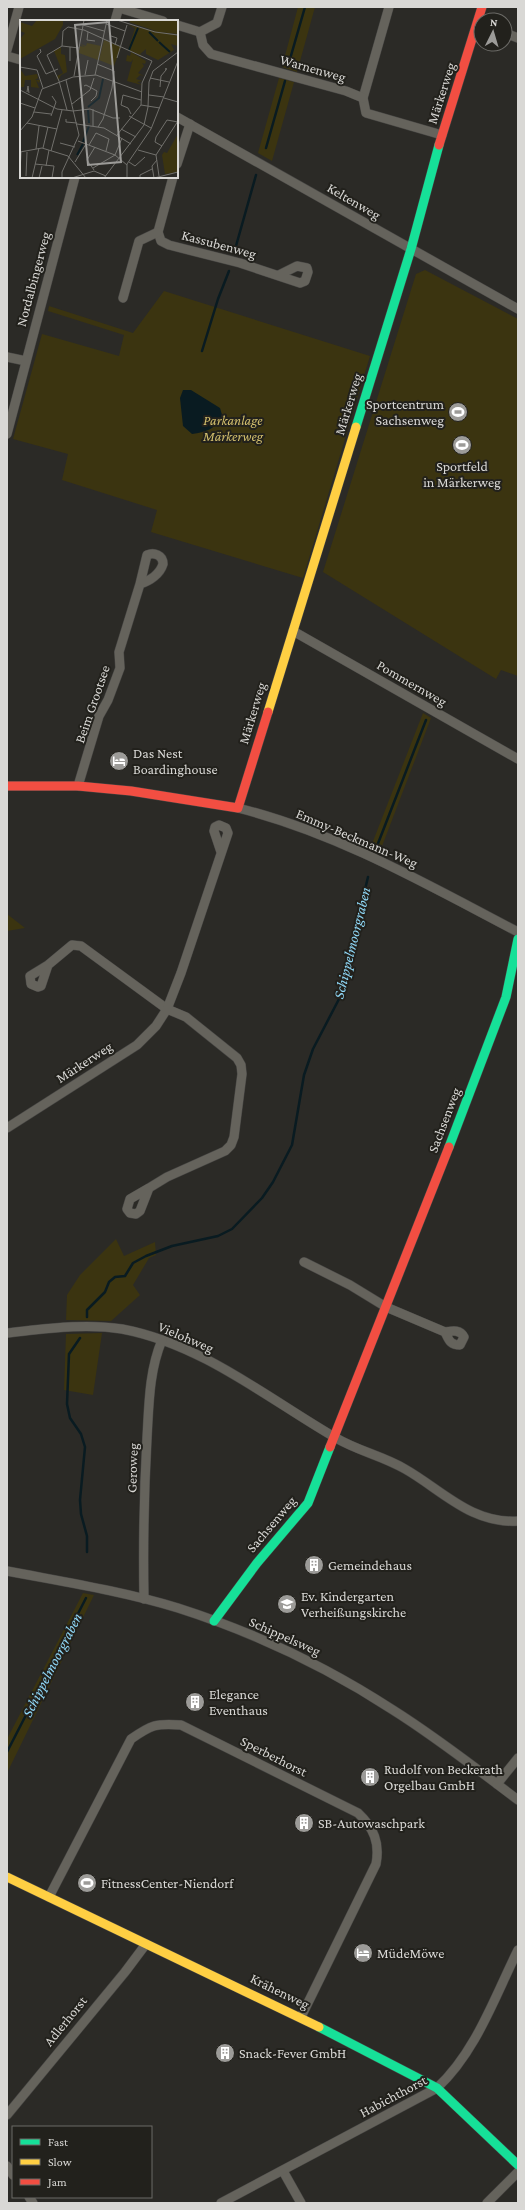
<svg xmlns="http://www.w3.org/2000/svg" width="525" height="2210" font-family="'Crimson Pro',serif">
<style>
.green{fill:#3b3410}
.water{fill:#091b21}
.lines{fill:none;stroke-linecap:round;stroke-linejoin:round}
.stream{stroke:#091b21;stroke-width:2.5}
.street-casing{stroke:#464543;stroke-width:10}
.fast-casing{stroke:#464543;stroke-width:10}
.slow-casing{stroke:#464543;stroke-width:10}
.jam-casing{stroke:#464543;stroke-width:10}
.street{stroke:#65635c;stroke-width:9}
.fast{stroke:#16e098;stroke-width:9}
.slow{stroke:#ffcf43;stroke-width:9}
.jam{stroke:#f24e42;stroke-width:9}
.labels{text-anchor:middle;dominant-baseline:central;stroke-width:4;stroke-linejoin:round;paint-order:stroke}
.street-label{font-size:14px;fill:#d9d8d5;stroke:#22211c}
.poi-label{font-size:14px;fill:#d9d8d5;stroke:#22211c;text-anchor:start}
.park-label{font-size:14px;font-style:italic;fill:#d3bf6d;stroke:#22211c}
.water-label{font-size:15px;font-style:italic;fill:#8fd7f6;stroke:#22211c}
.inset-river{fill:none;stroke:#091b21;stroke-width:2}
.inset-road{fill:none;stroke:#71706c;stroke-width:1}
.view{fill:#9c9b98;fill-opacity:0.15;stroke:#9c9b98;stroke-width:2}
.inset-edge{fill:none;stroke:#d9d8d5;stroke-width:2}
</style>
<rect width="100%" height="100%" fill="#2b2a26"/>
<g class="green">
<polygon points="298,7 315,7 297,72 282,67"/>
<polygon points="279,78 294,82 272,161 258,153"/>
<polygon points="425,270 518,319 518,676 501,670 496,679 323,572 416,274"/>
<polygon points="164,291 370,356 303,578 151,532 157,510 62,480 68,454 13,439 42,334 119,356 124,335 48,311 49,306 133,333"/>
<polygon points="423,713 431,718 379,854 370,849"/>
<polygon points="7,914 25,928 7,931"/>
<polygon points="116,1239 124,1256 155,1242 156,1255 149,1258 133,1285 140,1295 111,1321 66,1320 67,1295 80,1275"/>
<polygon points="102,1333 93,1395 64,1390 66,1334"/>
<polygon points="83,1593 94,1595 7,1773 7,1739"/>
</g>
<path class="water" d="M 183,390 L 191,390 L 220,408 L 223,418 C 214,429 206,432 192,434 L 183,426 L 180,398 Z"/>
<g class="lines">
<g class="stream">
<polyline points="288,66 305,7"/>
<polyline points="266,148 285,81"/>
<polyline points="234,253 256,175"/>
<polyline points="202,351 218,299 229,271"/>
<polyline points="377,846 426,720"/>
<polyline points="87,1317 87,1310 105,1292 109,1282 115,1277 125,1276 133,1263 146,1256 172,1246 218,1236 232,1229 262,1198 273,1182 292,1145 304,1075 313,1049 339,999 368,877"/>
<polyline points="80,1338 69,1354 67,1404 70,1418 81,1434 85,1447 80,1500 81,1514 87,1536 87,1552"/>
<polyline points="7,1752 86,1598"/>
</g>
<defs>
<g id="street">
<polyline points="389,7 363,98 366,113 442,135"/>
<polyline points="119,8 163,21"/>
<polyline points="115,21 119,7"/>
<polyline points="177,25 200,32"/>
<polyline points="200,32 203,45 211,54 346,91 363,98"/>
<polyline points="200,32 217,23 222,7"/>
<polyline points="505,33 518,38"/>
<polyline points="7,50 19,7"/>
<polyline points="7,56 21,60"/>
<polyline points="177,117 518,309"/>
<polyline points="177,164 190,124"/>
<polyline points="173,177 158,232 161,241 169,245 240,263 300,283 305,281 308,272 307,268 297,266 279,275"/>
<polyline points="123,298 139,241 158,232"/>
<polyline points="7,357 26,361"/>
<polyline points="7,434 75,177"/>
<polyline points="293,631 518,759"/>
<path d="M 78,786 L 99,716 L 108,700 L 120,668 L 119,652 L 140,584 L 147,555 C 154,552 163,555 163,564 C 160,574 150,581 140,584"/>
<path d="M 238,808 C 338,833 428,885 518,932"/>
<polyline points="48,965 41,986 38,987 31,984 30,976 48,965 72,945 81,946 167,1009 186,1017 237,1058 241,1065 242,1074 234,1137 231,1145 225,1151 167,1177 149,1188 140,1211 136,1214 130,1213 127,1209 130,1199 149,1188"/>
<polyline points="7,1128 137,1045 156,1026 167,1009 181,973 228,833 226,828 219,825 215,827 214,831 221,852"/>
<path d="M 304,1262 L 350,1285 L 386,1307 L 445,1332 C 449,1340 450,1345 460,1345 L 464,1337 C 460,1329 452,1331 445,1332"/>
<path d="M 7,1333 C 45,1329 84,1323 122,1329 C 202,1344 267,1398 336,1438 C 358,1451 383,1456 405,1469 C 442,1490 471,1524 518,1521"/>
<path d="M 7,1571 C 64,1582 122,1591 178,1608 C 253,1632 327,1667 393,1710 C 436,1737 477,1769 518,1800"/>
<path d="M 144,1599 C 143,1545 144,1492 147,1438 C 149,1404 149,1371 162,1340"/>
<polyline points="497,1784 518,1758"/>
<path d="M 49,1897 L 131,1739 C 151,1725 156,1723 181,1725 L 358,1813 C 374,1828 380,1843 376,1864 L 301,2017"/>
<polyline points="7,2115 125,1972 146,1944"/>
<polyline points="7,2166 13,2175"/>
<polyline points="283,2171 301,2203"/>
<polyline points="29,2197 33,2203"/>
<path d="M 221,2203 L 437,2088 C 476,2052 495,1996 518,1950"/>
<polyline points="487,2203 518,2172"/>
</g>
<g id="fast">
<polyline points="356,427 411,249 439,145"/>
<polyline points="449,1147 506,997 518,939"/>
<polyline points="214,1621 257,1563 308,1503 330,1447"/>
<polyline points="319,2027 437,2088 518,2165"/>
</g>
<g id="slow">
<polyline points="268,712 356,427"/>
<polyline points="7,1877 319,2027"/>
</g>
<g id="jam">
<polyline points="439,145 482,7"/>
<polyline points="7,786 78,786 131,791 238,808 268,712"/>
<polyline points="330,1447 449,1147"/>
</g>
</defs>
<use href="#street" class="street-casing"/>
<use href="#fast" class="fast-casing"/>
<use href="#slow" class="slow-casing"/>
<use href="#jam" class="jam-casing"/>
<use href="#street" class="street"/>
<use href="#fast" class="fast"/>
<use href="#slow" class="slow"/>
<use href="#jam" class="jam"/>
</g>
<defs>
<symbol id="stadium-disc" viewBox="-11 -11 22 22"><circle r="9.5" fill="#9c9b98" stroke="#22211c"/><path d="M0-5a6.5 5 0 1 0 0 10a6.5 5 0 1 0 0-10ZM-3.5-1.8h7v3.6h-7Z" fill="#fff"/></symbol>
<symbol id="hotel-disc" viewBox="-11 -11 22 22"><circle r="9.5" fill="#9c9b98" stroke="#22211c"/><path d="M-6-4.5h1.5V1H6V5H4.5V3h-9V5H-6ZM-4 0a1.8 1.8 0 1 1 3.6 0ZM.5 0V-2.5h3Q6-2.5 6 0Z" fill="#fff"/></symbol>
<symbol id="building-disc" viewBox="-11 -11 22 22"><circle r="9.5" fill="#9c9b98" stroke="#22211c"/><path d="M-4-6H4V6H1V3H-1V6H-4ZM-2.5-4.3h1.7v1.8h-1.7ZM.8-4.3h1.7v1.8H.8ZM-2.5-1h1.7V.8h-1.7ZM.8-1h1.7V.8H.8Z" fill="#fff"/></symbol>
<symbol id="school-disc" viewBox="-11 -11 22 22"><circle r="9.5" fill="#9c9b98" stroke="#22211c"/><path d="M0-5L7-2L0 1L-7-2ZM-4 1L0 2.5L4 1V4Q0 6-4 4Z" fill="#fff"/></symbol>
</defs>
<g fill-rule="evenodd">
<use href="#stadium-disc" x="447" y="401" width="22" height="22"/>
<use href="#stadium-disc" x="451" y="434" width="22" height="22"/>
<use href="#hotel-disc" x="108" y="750" width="22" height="22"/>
<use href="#building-disc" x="303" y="1554" width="22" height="22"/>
<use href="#school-disc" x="276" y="1593" width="22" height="22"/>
<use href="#building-disc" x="184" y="1691" width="22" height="22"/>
<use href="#building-disc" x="359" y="1766" width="22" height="22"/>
<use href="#building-disc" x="293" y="1812" width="22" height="22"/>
<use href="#stadium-disc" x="76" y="1872" width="22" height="22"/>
<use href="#hotel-disc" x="352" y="1942" width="22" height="22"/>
<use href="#building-disc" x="214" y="2042" width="22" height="22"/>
</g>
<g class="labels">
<g class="street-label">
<text transform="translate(313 68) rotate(16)">Warnenweg</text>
<text transform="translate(441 93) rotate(-72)">Märkerweg</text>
<text transform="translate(354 201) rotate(30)">Keltenweg</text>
<text transform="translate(219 244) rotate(15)">Kassubenweg</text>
<text transform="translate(33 279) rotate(-75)">Nordalbingerweg</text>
<text transform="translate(348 404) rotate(-73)">Märkerweg</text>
<text transform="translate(412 683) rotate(30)">Pommernweg</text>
<text transform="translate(92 704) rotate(-71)">Beim Grootsee</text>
<text transform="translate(252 713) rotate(-73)">Märkerweg</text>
<text transform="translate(357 838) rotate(23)">Emmy-Beckmann-Weg</text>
<text transform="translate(84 1062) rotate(-33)">Märkerweg</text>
<text transform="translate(444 1120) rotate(-69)">Sachsenweg</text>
<text transform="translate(186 1337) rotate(23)">Vielohweg</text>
<text transform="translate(132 1468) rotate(-88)">Geroweg</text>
<text transform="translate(271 1524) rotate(-50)">Sachsenweg</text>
<text transform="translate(285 1636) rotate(24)">Schippelsweg</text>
<text transform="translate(274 1756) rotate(27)">Sperberhorst</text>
<text transform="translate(280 1991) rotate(26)">Krähenweg</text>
<text transform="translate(65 2021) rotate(-51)">Adlerhorst</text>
<text transform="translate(393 2096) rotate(-28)">Habichthorst</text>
</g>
<g class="poi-label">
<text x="444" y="404" text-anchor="end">Sportcentrum<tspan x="444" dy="16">Sachsenweg</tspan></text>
<text x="462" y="466" text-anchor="middle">Sportfeld<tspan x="462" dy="16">in Märkerweg</tspan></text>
<text x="133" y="753">Das Nest<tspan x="133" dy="16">Boardinghouse</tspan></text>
<text x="328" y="1565">Gemeindehaus</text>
<text x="301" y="1596">Ev. Kindergarten<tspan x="301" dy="16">Verheißungskirche</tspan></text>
<text x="209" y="1694">Elegance<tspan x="209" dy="16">Eventhaus</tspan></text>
<text x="384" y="1769">Rudolf von Beckerath<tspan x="384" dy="16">Orgelbau GmbH</tspan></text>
<text x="318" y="1823">SB-Autowaschpark</text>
<text x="101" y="1883">FitnessCenter-Niendorf</text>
<text x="377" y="1953">MüdeMöwe</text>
<text x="239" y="2053">Snack-Fever GmbH</text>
</g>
<g class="park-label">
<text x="233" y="420">Parkanlage<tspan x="233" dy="16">Märkerweg</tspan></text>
</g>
<g class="water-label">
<text transform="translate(352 943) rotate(-76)">Schippelmoorgraben</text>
<text transform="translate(52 1665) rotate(-63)">Schippelmoorgraben</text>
</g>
</g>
<g transform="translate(20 20)">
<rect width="158" height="158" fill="#2b2a26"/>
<path d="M 17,0 L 43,0 L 43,5 L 35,19 L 0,39 L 0,19 L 5,13 L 0,11 L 0,2 L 12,6 ZM 112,0 L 154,0 L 158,2 L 158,14 L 139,12 L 109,2 ZM 108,5 L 158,16 L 158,26 L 151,24 L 154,30 L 138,40 L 126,34 L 126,29 L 120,34 L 123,36 L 108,30 L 115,8 ZM 84,20 L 101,27 L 94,46 L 79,40 ZM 67,23 L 81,26 L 78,40 L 59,33 L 60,26 L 65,27 L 60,24 L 66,26 ZM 41,27 L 41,34 L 45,35 L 47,52 L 41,55 L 38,61 L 37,56 L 43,53 L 34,31 ZM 111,32 L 126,41 L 125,44 L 122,43 L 124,46 L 118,53 L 124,56 L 120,55 L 116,59 L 122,61 L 117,62 L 122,65 L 107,61 L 113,39 L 111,42 L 106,41 L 107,35 L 110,36 ZM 0,49 L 5,56 L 17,54 L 18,58 L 15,60 L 20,60 L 19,63 L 16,60 L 19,68 L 11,67 L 11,60 L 5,60 L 4,67 L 0,67 ZM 158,114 L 158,152 L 145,154 L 142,135 L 144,132 L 147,133 Z" fill="#3b3410"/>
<path class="inset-river" d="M 129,12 L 138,21M 139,22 L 150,32M 109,30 L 118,8M 68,87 L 79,78 L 83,59M 68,90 L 69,103M 63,122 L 69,106M 57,135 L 63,124"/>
<path class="inset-road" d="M 97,0 L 135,12 L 158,15M 86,4 L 105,11M 63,5 L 84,11M 68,12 L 67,20 L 75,21M 91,16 L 97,18 L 95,25M 42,26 L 43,11 L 48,7 L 64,10 L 132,41 L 122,63 L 121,85 L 97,115M 50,27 L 50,41M 20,29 L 21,32 L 17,36 L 26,54 L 38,49M 97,38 L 107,5M 77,44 L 94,51 L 92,68 L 83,99 L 78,107M 0,47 L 17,50 L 23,68M 65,55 L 68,40M 75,55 L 87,0M 54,56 L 64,0M 130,58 L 149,62M 64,66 L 66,65 L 77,71 L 76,76 L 71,81M 140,67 L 141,56 L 146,50 L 146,48 L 146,50M 0,70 L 37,89 L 53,91 L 70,89 L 93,98 L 100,98M 7,72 L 8,66 L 9,73M 129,75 L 144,77M 144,78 L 158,82M 0,83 L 15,88M 52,84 L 70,70 L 74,58M 121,85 L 140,88M 73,89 L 73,106M 47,90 L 39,61 L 27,35 L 42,26 L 59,28M 14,92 L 31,94M 111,94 L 108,88 L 101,85 L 103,75 L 121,80M 31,96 L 36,82 L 32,76M 109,96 L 131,108M 46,99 L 46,102 L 57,103M 7,103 L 37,109M 57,104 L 84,108 L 111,124M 101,109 L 116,117M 0,111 L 12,97 L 22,69 L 53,57 L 76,55 L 122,72M 58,121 L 95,135 L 107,145M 40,123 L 55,127M 69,125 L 76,113 L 89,119 L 86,131M 142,126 L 135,122 L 136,117 L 147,100 L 158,102M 23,128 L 28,107M 16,129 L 19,106M 118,130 L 136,135M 31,131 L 42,90M 0,132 L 22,128 L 48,136 L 66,158M 55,142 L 66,124M 109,142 L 115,146 L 125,137M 15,144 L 34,146 L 32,158M 26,146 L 29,130M 73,148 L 95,135 L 102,118M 74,150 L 67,140 L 75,127M 0,153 L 1,132M 6,156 L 7,132M 139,156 L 136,135 L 158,101M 12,158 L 19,128M 19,158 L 22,146M 42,158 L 42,152 L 59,115 L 46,60M 52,158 L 74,151 L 86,156M 84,158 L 124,105 L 128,87 L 129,62 L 133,51 L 158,32M 107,158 L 107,144 L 131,109 L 158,41M 120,158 L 120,155 L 132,149M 134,158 L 158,152M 134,158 L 132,146 L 137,140"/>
<path class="view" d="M 89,2 L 101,142 L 68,145 L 55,5 Z"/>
<rect width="158" height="158" class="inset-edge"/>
</g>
<rect width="525" height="2210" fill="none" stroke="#d9d8d5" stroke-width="16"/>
<rect x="12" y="2126" width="140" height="72" fill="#22211c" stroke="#6b6a66"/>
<rect x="20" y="2139" width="20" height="6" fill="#16e098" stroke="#6b6a66"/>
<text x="48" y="2146" font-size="12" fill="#d9d8d5">Fast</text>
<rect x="20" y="2159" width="20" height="6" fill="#ffcf43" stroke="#6b6a66"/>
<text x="48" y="2166" font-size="12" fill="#d9d8d5">Slow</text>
<rect x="20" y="2179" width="20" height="6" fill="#f24e42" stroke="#6b6a66"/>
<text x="48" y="2186" font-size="12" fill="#d9d8d5">Jam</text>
<g transform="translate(493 32) rotate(5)"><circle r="19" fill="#22211c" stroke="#6b6a66"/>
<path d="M0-3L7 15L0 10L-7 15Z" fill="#9c9b98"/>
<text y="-6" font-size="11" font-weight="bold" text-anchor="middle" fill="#d9d8d5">N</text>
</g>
</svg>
